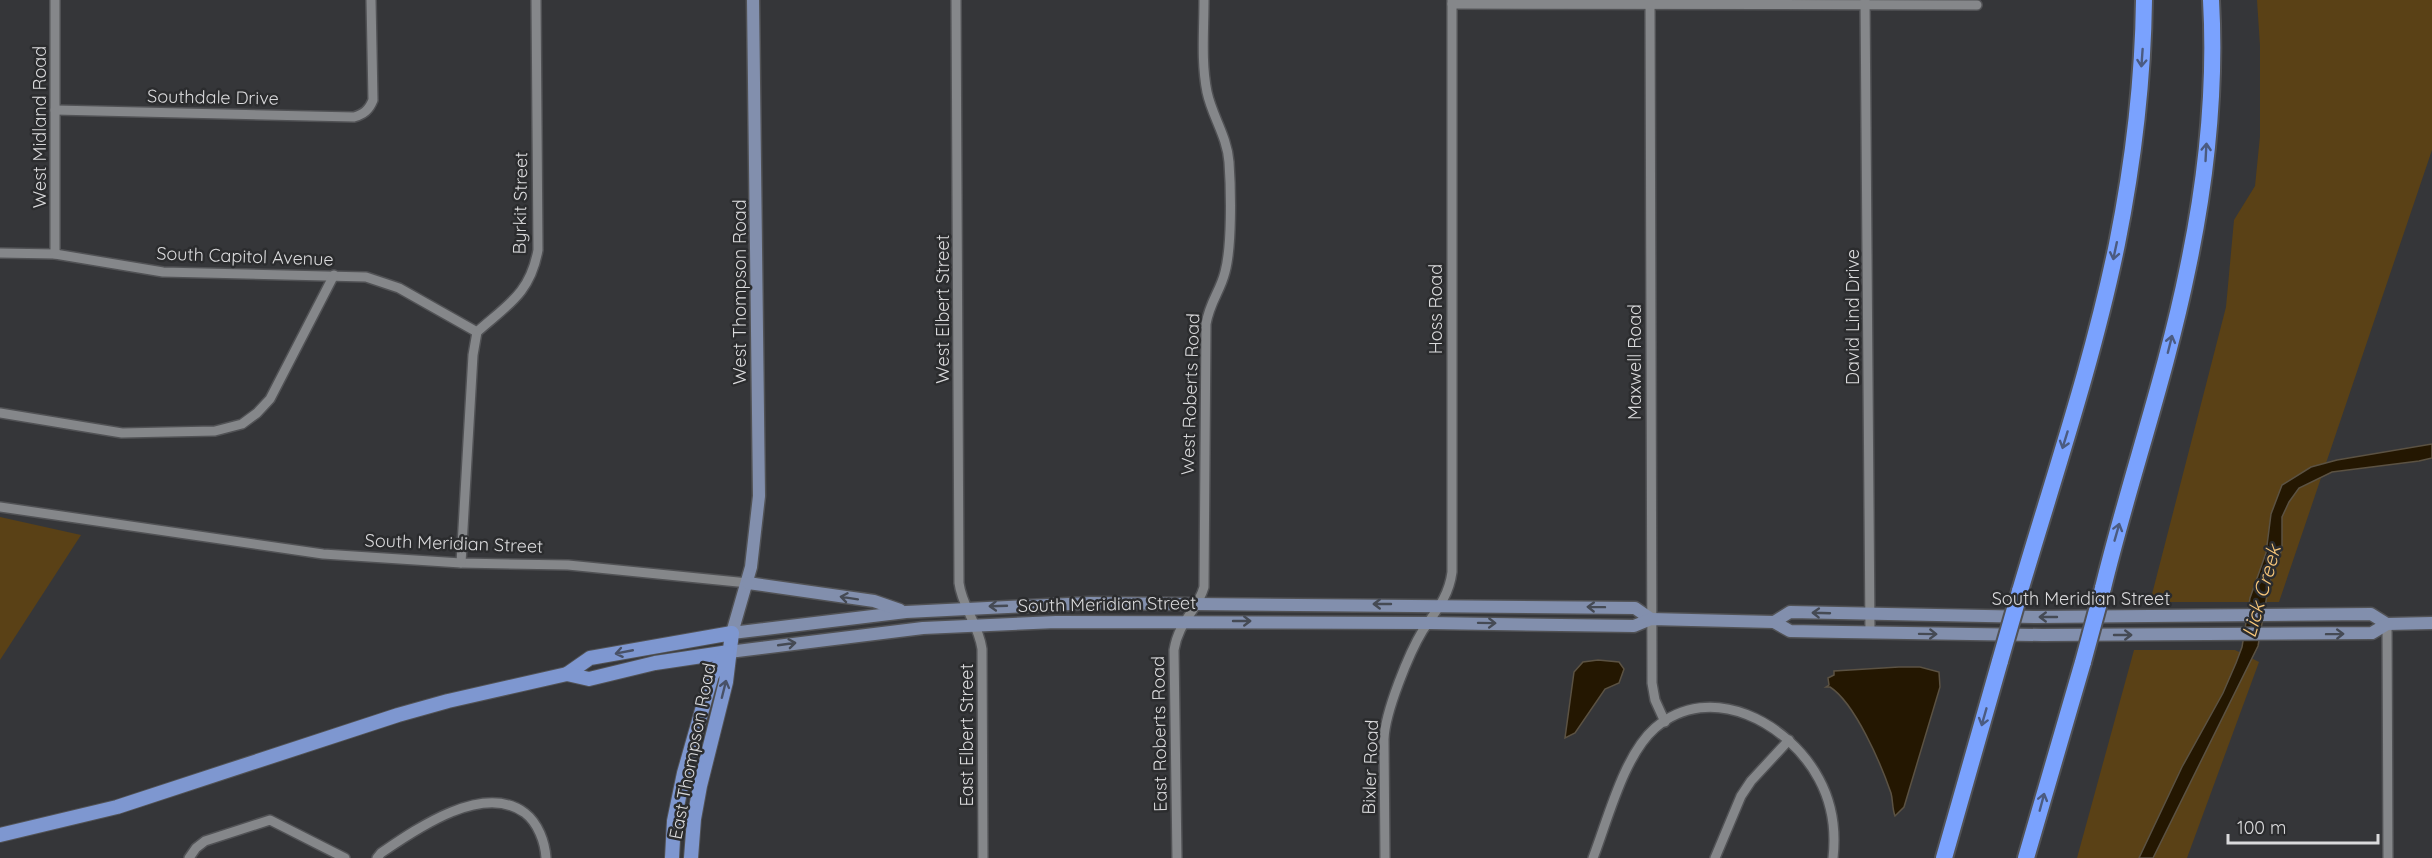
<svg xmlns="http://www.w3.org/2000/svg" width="2432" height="858" font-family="Quicksand,sans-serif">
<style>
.green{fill:#5a4116}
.water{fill:#241701;stroke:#5b5243;stroke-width:1.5}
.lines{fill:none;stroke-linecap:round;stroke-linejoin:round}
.minor-casing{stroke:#515255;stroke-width:12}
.secondary-casing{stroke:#515255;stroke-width:15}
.primary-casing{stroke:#515255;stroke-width:16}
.motorway-casing{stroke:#515255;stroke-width:20}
.minor{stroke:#85878a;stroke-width:9}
.secondary{stroke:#828fad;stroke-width:12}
.primary{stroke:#7e97d0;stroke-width:14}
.motorway{stroke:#7aa2fe;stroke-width:16}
.motorway-bridge-casing{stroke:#515255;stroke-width:20;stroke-linecap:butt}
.motorway-bridge{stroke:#7aa2fe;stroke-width:16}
.oneway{stroke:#4b5b81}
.oneway2{stroke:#454a54}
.oneway3{stroke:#485167}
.labels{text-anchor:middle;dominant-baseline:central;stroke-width:5;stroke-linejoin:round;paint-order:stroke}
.street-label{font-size:18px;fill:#dadadc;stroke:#2b2c2e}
.water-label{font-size:20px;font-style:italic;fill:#f8c77a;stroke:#2b2c2e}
</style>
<rect width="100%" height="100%" fill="#353639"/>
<g class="green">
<polygon points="2257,0 2432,0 2432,150 2279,602 2150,602 2226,307 2234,220 2255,186 2260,136 2260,46"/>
<polygon points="0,517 81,535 0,660"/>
<polygon points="2134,650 2235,650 2259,662 2187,858 2077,858"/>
</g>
<g class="water">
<polygon points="2432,444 2432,458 2419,461 2332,472 2299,488 2289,502 2282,517 2282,549 2269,584 2258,646 2153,858 2139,858 2182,767 2223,693 2236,663 2242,647 2250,598 2266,553 2271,514 2282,485 2311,467 2337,460"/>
<polygon points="1598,660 1619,662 1624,669 1619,683 1605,689 1575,733 1565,738 1574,672 1583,662"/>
<path d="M 1899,667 L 1920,667 L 1939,672 L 1940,687 L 1904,807 L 1895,816 C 1892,808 1893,800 1891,793 C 1881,764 1855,703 1830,687 L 1826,687 L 1829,685 L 1828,678 L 1834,675 L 1834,671 Z"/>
</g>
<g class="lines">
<defs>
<g id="minor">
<path d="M 956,0 L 959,583 C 962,607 979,625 982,649 L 983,858"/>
<polyline points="1650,0 1652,683 1655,700 1665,722"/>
<polyline points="1865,0 1870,633"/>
<polyline points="1452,4 1977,5"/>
<path d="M 55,110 L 354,117 C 364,114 369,110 373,100 L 371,0"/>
<polyline points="0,253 55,254 163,272 366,277 399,288 477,332"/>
<polyline points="55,254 55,0"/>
<polyline points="0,413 122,433 215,431 242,424 257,413 270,399 334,275"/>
<polyline points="0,507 323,554 461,563 568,565 748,583"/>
<path d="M 461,563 L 473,355 L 477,332 C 507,305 530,294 538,250 L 536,0"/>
<polyline points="2387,624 2388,858"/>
<polyline points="189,858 196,848 205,841 270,820 345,858"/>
<path d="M 377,858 L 381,853 C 416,829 483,782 525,813 C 538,823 545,842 546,858"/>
<path d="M 1177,858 L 1174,650 C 1179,620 1197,612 1204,587 L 1206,324 C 1210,301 1220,292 1225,272 C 1232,246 1231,190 1229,162 C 1227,136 1212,116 1207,92 C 1201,62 1204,30 1204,0"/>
<path d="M 1385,858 L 1384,739 C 1385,712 1409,653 1423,630 C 1436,611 1449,596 1452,572 L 1452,0"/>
<path d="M 1593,858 C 1608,819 1624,755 1655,728 C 1711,680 1789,723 1819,779 C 1832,803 1836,831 1833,858"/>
<polyline points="1715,858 1741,796 1751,781 1789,740"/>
</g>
<g id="secondary">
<polyline points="753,0 759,496 751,567 732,633 906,612 1090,603 1635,608 1651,619"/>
<polyline points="748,583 874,601 900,610"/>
<polyline points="1774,622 1790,612 2038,617 2371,614 2387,624"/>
<polyline points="729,652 923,628 1056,622 1429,623 1634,626 1651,619 1774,622 1790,631 1843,632 2042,635 2372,633 2387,624 2432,623"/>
</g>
<g id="primary">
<polyline points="567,674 590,658 732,633 726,682 700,786 694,819 691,858"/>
<polyline points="0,835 117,807 398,715 448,701 567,674 589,679 655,663 729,652"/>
<polyline points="672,858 674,821 684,773 712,675 727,653"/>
</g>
<g id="motorway">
<path d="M 2103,588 C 2129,481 2166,376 2188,267 C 2206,181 2216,88 2211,0"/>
<path d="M 2020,591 C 2054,476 2093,361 2117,244 C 2133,164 2143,82 2144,0"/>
<polyline points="1944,858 2000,661"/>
<polyline points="2026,858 2083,662"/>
</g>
</defs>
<use href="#minor" class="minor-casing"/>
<use href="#secondary" class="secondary-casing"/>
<use href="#primary" class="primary-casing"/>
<use href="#motorway" class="motorway-casing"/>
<use href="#minor" class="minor"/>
<use href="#secondary" class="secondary"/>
<use href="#primary" class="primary"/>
<use href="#motorway" class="motorway"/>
<defs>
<g id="motorway-bridge">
<polyline points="2000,661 2020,591"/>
<polyline points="2083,662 2103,588"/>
</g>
</defs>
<use href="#motorway-bridge" class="motorway-bridge-casing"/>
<use href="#motorway-bridge" class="motorway-bridge"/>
</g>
<defs><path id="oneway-shaft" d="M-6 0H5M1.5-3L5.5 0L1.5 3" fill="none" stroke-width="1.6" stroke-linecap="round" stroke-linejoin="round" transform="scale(1.5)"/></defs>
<g class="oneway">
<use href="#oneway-shaft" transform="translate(2142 58) rotate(94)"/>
<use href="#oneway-shaft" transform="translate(2206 152) rotate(-87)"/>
<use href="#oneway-shaft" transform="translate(2115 251) rotate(102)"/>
<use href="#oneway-shaft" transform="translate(2170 344) rotate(-76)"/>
<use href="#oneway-shaft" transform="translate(2065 440) rotate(107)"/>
<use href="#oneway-shaft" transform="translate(2117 532) rotate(-74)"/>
<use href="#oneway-shaft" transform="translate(1984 717) rotate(106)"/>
<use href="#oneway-shaft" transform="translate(2042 802) rotate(-75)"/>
</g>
<g class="oneway2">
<use href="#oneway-shaft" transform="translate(849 598) rotate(-171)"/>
<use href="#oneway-shaft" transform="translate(1382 604) rotate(-180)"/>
<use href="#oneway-shaft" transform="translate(998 606) rotate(178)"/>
<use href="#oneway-shaft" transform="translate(1596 607) rotate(-179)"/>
<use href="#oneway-shaft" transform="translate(1821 613) rotate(-178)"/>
<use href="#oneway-shaft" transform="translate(2048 617) rotate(180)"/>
<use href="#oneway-shaft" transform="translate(1242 621)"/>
<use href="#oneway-shaft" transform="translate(1487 623) rotate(1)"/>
<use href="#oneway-shaft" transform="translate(1928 634) rotate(1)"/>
<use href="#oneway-shaft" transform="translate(2335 634) rotate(-1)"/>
<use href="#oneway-shaft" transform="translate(2123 635)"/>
<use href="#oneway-shaft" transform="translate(787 644) rotate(-8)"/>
</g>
<g class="oneway3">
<use href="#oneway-shaft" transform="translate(624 652) rotate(169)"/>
<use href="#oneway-shaft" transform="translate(724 689) rotate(-76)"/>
</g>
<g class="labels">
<g class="street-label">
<text transform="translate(213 97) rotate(1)">Southdale Drive</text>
<text transform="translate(39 127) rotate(-90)">West Midland Road</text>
<text transform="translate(520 203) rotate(-89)">Byrkit Street</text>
<text transform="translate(245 256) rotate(2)">South Capitol Avenue</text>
<text transform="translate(739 292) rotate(-90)">West Thompson Road</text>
<text transform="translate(942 309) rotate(-90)">West Elbert Street</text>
<text transform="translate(1435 309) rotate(-90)">Hoss Road</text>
<text transform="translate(1852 317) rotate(-90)">David Lind Drive</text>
<text transform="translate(1634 362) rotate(-90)">Maxwell Road</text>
<text transform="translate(1190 394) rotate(-88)">West Roberts Road</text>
<text transform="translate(454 543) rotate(2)">South Meridian Street</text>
<text x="2081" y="598">South Meridian Street</text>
<text transform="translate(1107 604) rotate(-1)">South Meridian Street</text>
<text transform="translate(1159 734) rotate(-91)">East Roberts Road</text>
<text transform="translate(966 735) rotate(-90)">East Elbert Street</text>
<text transform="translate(692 751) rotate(-79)">East Thompson Road</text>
<text transform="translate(1370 767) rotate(-88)">Bixler Road</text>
</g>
<g class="water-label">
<text transform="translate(2261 591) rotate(-74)">Lick Creek</text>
</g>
</g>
<path d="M2228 834v9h150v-9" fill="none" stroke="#dadadc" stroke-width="3"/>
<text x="2237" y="834" font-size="18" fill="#dadadc" stroke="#2b2c2e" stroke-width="4.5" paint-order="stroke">100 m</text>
</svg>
